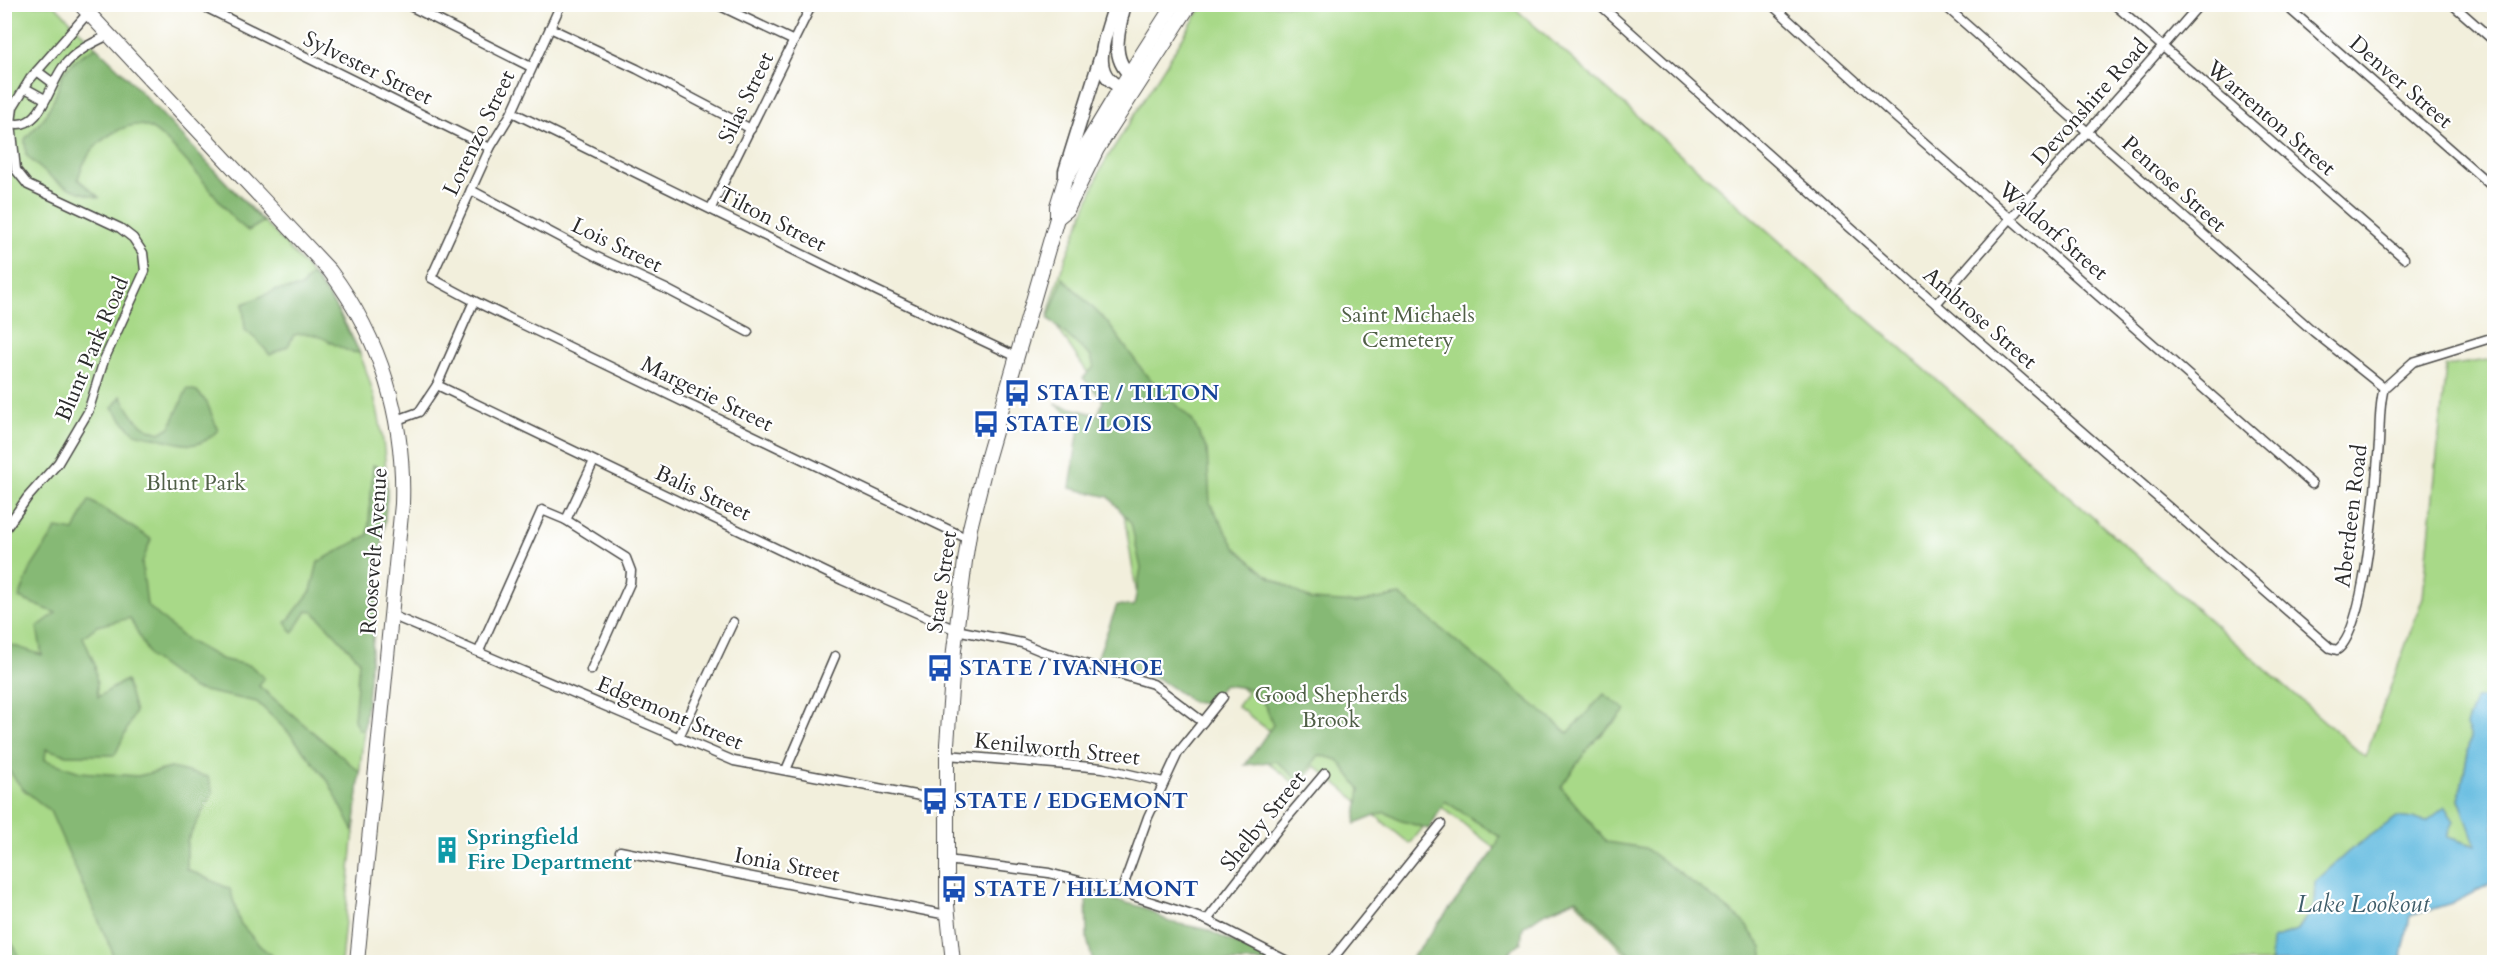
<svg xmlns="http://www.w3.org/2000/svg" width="2499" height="967" font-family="Cardo,serif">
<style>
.green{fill:#a8d988;stroke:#6a825a;stroke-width:1.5}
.forest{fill:#86b974;stroke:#587250;stroke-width:1.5}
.water{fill:#64bbe0;stroke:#487386;stroke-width:1.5}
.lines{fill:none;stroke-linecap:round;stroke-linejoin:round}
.minor-casing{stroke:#494846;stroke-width:11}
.secondary-casing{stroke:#494846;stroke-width:15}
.primary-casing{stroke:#494846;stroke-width:16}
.minor{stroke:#fff;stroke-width:8}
.secondary{stroke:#fff;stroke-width:12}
.primary{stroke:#fff;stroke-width:14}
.labels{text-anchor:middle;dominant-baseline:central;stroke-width:4.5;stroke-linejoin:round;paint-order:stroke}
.street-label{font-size:22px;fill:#2b2b2b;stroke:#fff}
.park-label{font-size:22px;fill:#505f47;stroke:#fff}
.transit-label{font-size:22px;font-weight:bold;fill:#164399;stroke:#fff;text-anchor:start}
.culture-label{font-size:22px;font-weight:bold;fill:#0d838f;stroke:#fff;text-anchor:start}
.water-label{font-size:24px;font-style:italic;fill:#3f5d6a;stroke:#fff}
</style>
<rect width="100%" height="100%" fill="#fff"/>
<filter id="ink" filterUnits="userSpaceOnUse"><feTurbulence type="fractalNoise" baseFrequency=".0167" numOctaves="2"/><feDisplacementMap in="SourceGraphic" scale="12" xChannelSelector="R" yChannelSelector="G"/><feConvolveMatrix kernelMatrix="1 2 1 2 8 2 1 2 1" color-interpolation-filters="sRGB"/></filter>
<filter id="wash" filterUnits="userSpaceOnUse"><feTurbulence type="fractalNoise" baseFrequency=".008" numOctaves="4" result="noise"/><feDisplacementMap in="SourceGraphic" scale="24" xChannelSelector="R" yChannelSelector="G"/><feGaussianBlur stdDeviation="1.35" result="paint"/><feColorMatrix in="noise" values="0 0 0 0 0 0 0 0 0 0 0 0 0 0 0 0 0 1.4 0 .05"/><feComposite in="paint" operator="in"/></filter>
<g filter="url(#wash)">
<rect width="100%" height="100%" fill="#f2efdc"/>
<g class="green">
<path d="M 5,5 L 55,5 C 110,61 165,118 219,175 C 254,212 291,247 321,286 C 367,347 386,421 387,496 L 341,962 L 5,962 Z"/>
<polygon points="1203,5 1511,5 2365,757 2423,597 2446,366 2494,359 2494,661 2487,670 2490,697 2471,737 2459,799 2477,846 2447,837 2427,821 2397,817 2349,851 2315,882 2314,906 2297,931 2272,939 2271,962 1633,962 1514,835 1500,852 1440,806 1410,844 1315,766 1298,786 1260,756 1276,736 1237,706 1248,692 1226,680 1138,602 1106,400 1048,314 1062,268 1101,168"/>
</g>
<g class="forest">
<path d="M 96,47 L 121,71 L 263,222 L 248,231 L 235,220 C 217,199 167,132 145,126 C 135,123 122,128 113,133 C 94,144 84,158 78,179 L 100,198 C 62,188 54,182 26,155 L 25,139 L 44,118 L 55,97 L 63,73 L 80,56 Z"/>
<path d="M 312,274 L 334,305 L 360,353 C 334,352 322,327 294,335 L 288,346 L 270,355 L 258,341 L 245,330 L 243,304 L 276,290 L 300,288 Z"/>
<polygon points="1063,278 1107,322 1146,375 1192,420 1207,450 1210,503 1235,547 1265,574 1311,600 1356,603 1400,595 1568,733 1604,694 1626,710 1588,748 1561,787 1607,842 1645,848 1711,896 1743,921 1762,948 1764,962 1637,962 1577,899 1542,914 1523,927 1521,942 1498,962 1406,962 1411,959 1492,854 1500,837 1445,801 1429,829 1399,820 1385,812 1355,824 1360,789 1338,760 1319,755 1299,781 1276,761 1245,765 1273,725 1266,707 1253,689 1224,685 1206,704 1193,702 1159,679 1097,659 1117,605 1134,606 1141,568 1131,523 1109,497 1070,488 1080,421 1055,404 1098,415 1103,400 1083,378 1094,367 1091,357 1048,318"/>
<path d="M 187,389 L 197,391 L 207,403 L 218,430 C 197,453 182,443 157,438 C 150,436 140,436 134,432 C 126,426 119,415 112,408 L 121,396 C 131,414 138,428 160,433 L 170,427 Z"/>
<polygon points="373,465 386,470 387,496 364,729 359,730 354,720 359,660 313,611 307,611 293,633 286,623 311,591 318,562 368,535"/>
<polygon points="89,500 151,539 142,563 147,605 185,639 221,659 251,666 264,678 259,686 360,772 354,832 328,781 290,734 257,702 194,689 150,657 130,618 97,626 83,637 95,665 98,697 126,680 135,712 115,755 67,755 46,749 45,760 80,772 138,776 171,768 208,777 213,792 187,841 187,869 230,889 240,923 260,946 280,962 111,962 112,951 50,811 23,789 5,766 5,643 42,655 37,627 56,613 19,598 31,568 57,528 74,531"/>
<polygon points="1086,892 1145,908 1169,922 1205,929 1275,962 1093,962 1087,939"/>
<polygon points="4,930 20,957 15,962 5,962"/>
</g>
<polygon class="water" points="2494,661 2494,882 2455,902 2410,916 2401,962 2271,962 2272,939 2297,931 2314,906 2315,882 2349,851 2397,817 2427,821 2445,807 2454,821 2447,837 2476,846 2459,799 2471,737 2466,725 2476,699 2490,697 2487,670"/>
</g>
<g filter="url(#ink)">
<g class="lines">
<defs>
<g id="minor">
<polyline points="199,4 490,148"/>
<polyline points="406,4 531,67"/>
<polyline points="561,4 512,112 490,148 431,278 474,301 968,539"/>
<polyline points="716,4 794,41"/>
<path d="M 1599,4 L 1936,304 L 2330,648 L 2337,650 C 2366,631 2376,481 2379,443 C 2380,425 2379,405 2384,388 L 2413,362 L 2494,337"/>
<polyline points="1771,4 1893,115 2312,484"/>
<polyline points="1943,4 2314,332 2384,388"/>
<polyline points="2114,4 2404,258"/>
<polyline points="2284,4 2494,188"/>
<polyline points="2452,4 2494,41"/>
<polyline points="550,28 637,69 751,129"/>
<polyline points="37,71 53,83"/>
<polyline points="25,88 45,99"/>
<polyline points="512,112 877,291 1017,357"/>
<path d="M 11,123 C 41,131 48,87 63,67 C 75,51 92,43 109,35"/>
<polyline points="471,190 597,257 668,290 748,332"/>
<polyline points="711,208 812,4"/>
<path d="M 1936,304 C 2022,203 2113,105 2200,4"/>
<polyline points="437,385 842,580 956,630 1022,643 1041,651 1153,684 1203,722"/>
<polyline points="397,420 419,412 437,385 474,301"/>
<polyline points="4,531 27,498 58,463 88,412 104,360 145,271 143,253 133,238 120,228 28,185 16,170 11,123 13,107 30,79 88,13"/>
<polyline points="391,615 734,761 947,801"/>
<polyline points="479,651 542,510 566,520"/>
<polyline points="591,670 630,583 631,571 626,558 566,520 594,461"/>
<polyline points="678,739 733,622"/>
<polyline points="947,755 1103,768 1163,782"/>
<polyline points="786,770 835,656"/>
<polyline points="620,851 947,915"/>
<polyline points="947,860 1049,873 1121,892 1207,920 1289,962"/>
<polyline points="1121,892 1148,817 1178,753 1223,697"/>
<polyline points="1207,920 1281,825 1325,773"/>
<polyline points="1330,962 1441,824"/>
</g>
<g id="secondary">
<path d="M 1115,4 C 1107,34 1084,79 1128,89"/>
<path d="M 1125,4 C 1118,33 1108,62 1137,80"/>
<polyline points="1065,180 1065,171 1103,49"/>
</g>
<g id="primary">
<path d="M 80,4 L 330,271 C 381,339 405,419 402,504 L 357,962"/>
<polyline points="1057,218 1067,210 1097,149 1190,4"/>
<polyline points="953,962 947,905 947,744 954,650 965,561 970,528 986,463 1057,218 1057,206 1065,180 1121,87 1174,4"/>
</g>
</defs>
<use href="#minor" class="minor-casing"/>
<use href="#secondary" class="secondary-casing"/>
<use href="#primary" class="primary-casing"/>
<use href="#minor" class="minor"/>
<use href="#secondary" class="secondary"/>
<use href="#primary" class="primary"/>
</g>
</g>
<defs>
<symbol id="bus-bare" viewBox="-9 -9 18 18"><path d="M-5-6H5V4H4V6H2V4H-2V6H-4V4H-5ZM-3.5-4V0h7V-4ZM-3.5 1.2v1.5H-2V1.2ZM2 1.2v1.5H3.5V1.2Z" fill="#1a4fb4" stroke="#fff" stroke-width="2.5" paint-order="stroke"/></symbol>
<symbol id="building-bare" viewBox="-9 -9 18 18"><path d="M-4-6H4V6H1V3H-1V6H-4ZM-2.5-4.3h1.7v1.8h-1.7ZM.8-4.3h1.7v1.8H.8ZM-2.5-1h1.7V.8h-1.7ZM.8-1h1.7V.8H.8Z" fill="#0f9aa8" stroke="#fff" stroke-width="2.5" paint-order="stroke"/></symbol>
</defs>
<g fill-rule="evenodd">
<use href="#bus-bare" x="998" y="374" width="38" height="38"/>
<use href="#bus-bare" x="967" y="405" width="38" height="38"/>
<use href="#bus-bare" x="921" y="649" width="38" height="38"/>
<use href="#bus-bare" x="916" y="782" width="38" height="38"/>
<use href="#building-bare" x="428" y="831" width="38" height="38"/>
<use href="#bus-bare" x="935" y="870" width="38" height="38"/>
</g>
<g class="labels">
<g class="street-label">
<text transform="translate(368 68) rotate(26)">Sylvester Street</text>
<text transform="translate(2401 82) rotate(41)">Denver Street</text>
<text transform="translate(746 98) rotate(-64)">Silas Street</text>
<text transform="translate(2090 102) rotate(-48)">Devonshire Road</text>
<text transform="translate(2271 118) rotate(41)">Warrenton Street</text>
<text transform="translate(479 133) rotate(-64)">Lorenzo Street</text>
<text transform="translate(2174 184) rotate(42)">Penrose Street</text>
<text transform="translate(772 219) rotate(27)">Tilton Street</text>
<text transform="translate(2053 231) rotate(41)">Waldorf Street</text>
<text transform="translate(617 245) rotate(26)">Lois Street</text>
<text transform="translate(1980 318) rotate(41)">Ambrose Street</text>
<text transform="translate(92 349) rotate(-67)">Blunt Park Road</text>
<text transform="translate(707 394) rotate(26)">Margerie Street</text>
<text transform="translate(703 493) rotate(25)">Balis Street</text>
<text transform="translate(2351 516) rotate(-83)">Aberdeen Road</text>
<text transform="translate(374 551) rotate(-86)">Roosevelt Avenue</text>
<text transform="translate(942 582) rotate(-82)">State Street</text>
<text transform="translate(670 713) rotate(23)">Edgemont Street</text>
<text transform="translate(1057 749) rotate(6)">Kenilworth Street</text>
<text transform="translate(1263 821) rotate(-51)">Shelby Street</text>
<text transform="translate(787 865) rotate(11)">Ionia Street</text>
</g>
<g class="park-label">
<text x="1408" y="315">Saint Michaels<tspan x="1408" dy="25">Cemetery</tspan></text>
<text x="196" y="483">Blunt Park</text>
<text x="1331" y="695">Good Shepherds<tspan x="1331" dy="25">Brook</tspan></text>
</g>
<g class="transit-label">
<text x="1037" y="393">STATE / TILTON</text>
<text x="1006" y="424">STATE / LOIS</text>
<text x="960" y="668">STATE / IVANHOE</text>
<text x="955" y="801">STATE / EDGEMONT</text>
<text x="974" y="889">STATE / HILLMONT</text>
</g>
<g class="culture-label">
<text x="467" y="837">Springfield<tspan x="467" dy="25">Fire Department</tspan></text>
</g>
<g class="water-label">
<text x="2363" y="904">Lake Lookout</text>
</g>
</g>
<rect width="2499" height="967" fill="none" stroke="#fff" stroke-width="24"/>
</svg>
